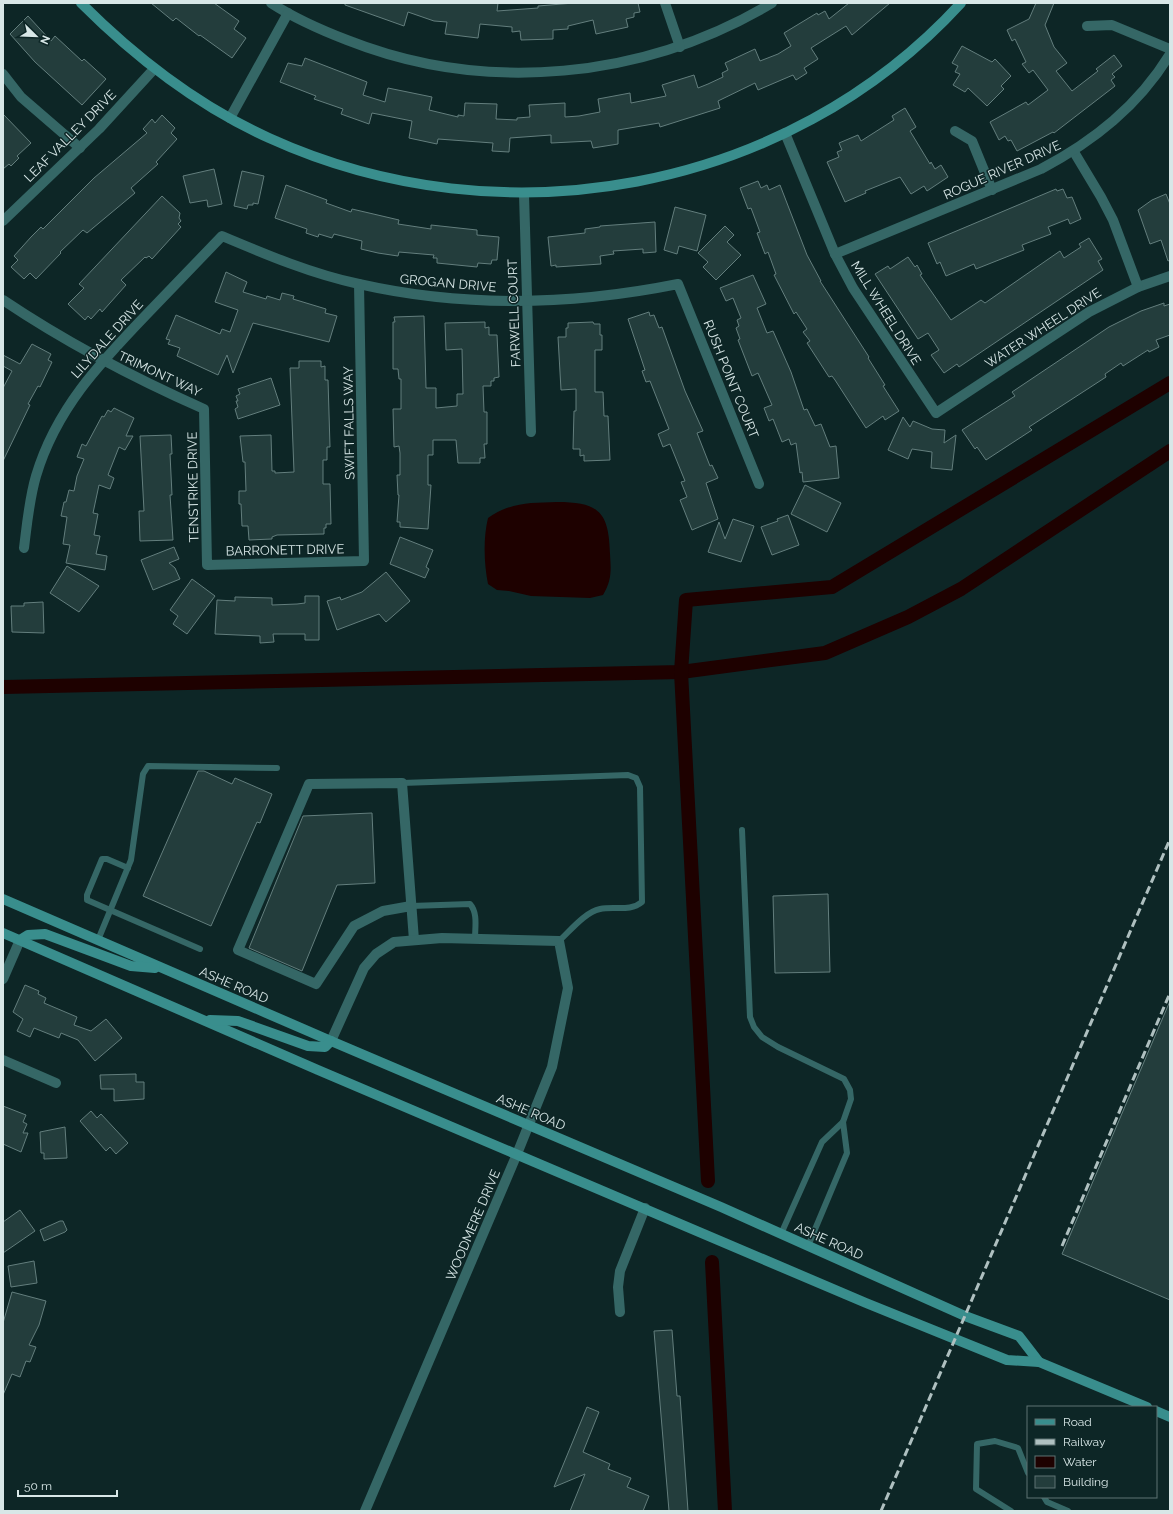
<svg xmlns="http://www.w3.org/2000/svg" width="1173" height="1514" font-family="Raleway,sans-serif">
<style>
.water{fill:#1e0100}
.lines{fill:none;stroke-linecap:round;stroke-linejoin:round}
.canal{stroke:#1e0100;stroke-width:14}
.building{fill:#233d3c;stroke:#637e7d}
.lane{stroke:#356766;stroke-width:6}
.street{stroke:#356766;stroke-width:10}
.secondary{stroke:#398e8d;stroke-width:10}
.rail{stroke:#afc0c0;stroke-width:3;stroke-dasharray:8 4;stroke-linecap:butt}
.labels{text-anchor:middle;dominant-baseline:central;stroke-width:3;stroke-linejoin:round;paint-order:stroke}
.street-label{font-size:13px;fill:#d8e7e7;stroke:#0d2626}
</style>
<rect width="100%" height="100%" fill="#0d2626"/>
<path class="water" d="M 557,502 C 599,502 609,512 610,554 C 611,570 612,580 603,595 L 590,598 L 531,596 L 509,591 L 497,590 L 488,584 C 484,563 483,539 488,518 C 511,502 530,503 557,502 Z"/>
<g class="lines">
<g class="canal">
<polyline points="3,687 681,672 825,653 908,617 961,589 1170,451"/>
<polyline points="708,1181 681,672 686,600 832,587 1170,383"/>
<polyline points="712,1262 725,1511"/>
</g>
</g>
<g class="building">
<polygon points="151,3 214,3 239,21 234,29 246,38 232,58 200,35 199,36 176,18 173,21"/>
<polygon points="345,3 498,3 497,11 538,8 538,6 574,3 638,3 640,12 634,13 634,17 626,19 628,27 596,34 593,20 568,26 568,29 553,30 553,39 521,40 520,31 512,32 512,27 480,24 478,38 445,34 447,22 434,21 408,12 404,26 345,5"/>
<polygon points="849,3 890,3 852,35 846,26 811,48 818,59 804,68 807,73 796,80 793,75 758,90 755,83 718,101 720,108 660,127 659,123 618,130 618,144 593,148 591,141 551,143 551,135 510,138 509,152 492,151 493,143 438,139 437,144 409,138 412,121 372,113 369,124 341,114 343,109 314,99 316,96 280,82 288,63 302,66 305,58 367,82 363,95 385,102 388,88 432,97 429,110 458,117 458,115 464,116 465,103 497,104 496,119 517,120 517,118 530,117 529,105 565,103 565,117 579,116 600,112 598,99 630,93 631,103 666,96 662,85 694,75 698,88 708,84 723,77 722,73 728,70 725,63 755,49 760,61 778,54 791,46 784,33 817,13 818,15 825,11 829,19"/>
<polygon points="1036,3 1054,3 1045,25 1054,47 1067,63 1056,71 1072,91 1098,71 1096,69 1114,55 1122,66 1112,74 1115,77 1111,80 1115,86 1054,133 1053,132 1017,151 1011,140 1008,141 1005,136 999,140 990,122 1026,102 1028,105 1048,90 1033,70 1029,73 1022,64 1026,62 1015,39 1012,41 1007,30 1029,19"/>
<polygon points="28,16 51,41 55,36 82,61 84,59 106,79 82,105 35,62 10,34"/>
<polygon points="962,46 992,62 995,59 1011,76 1001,86 1004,89 987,106 968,88 965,92 953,85 960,74 955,72 958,66 952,63"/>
<polygon points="905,108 916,127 910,131 930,164 931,162 935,169 941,165 948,177 927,191 924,186 911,194 900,177 865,191 866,193 845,202 827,162 839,157 837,152 842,150 839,143 858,135 861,141 894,120 892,116"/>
<polygon points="3,114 31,143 17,156 19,158 11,166 9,164 3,169"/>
<polygon points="162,115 175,128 171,133 177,139 156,162 158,164 131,188 135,193 87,233 83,230 60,252 61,253 36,279 30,273 24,279 11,267 18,260 14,256 31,237 41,227 43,229 94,178 147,133 143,129 152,119 155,123"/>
<polygon points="214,169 222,204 208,207 207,200 190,203 183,176"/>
<polygon points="242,171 264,176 258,204 253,203 253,205 248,205 247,209 234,206"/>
<polygon points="758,181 761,188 767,185 769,190 780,185 807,255 821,281 820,281 869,357 868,358 885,385 883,386 899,411 885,420 883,416 866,428 835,380 832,376 829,377 807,343 810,341 803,332 807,329 796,312 794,314 774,275 776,274 768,252 765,254 757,233 760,232 751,208 748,209 740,188"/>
<polygon points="286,185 327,200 326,203 351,212 352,209 399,220 398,224 431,229 431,225 477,230 477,235 499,237 497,260 492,260 491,264 478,263 477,267 437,263 437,258 433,258 434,255 399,252 398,256 378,253 361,249 362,241 334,234 332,238 319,234 318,237 306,233 307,229 275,218"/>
<polygon points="1056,189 1057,191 1063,189 1067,198 1072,197 1081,219 1070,224 1068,219 1048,227 1051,234 1022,245 1024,250 976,269 974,264 946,276 940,262 937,264 928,243"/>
<polygon points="1166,194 1170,204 1170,260 1168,261 1161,240 1150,244 1138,210 1152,200"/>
<polygon points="162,196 180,213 179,218 181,221 178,224 181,227 152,259 149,256 146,258 145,257 121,280 126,285 102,312 100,309 91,319 88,316 85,320 68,304 84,288 79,284"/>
<polygon points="675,207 706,215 697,251 679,246 677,254 664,250"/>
<polygon points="655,222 656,252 643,253 643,249 613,251 614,254 600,256 601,264 556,267 556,265 551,266 548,237 585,233 585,229 600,227 600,226"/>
<polygon points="725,226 734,235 727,242 741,255 716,280 703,267 708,262 698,253"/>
<polygon points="1089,238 1102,259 1098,261 1103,270 959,367 957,364 944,373 931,355 939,350 928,333 918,339 875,274 888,266 890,269 908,257 915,267 917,265 922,274 920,275 951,320 981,300 985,303 1060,251 1064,258 1081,247 1079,244"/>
<polygon points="226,272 247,282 243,292 266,299 267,296 280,300 282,293 294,296 293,299 326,309 325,313 337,316 329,342 253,323 233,373 227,355 218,375 177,356 180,348 168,344 170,340 166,339 176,315 220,334 222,329 230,332 238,310 215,302"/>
<polygon points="753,275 766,304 757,308 767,333 773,331 791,372 804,410 807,409 815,426 821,424 830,447 836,446 839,478 803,482 802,472 800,473 796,443 791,445 789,439 782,442 773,419 769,421 764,408 772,405 758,373 752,376 738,340 740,339 736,328 739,326 737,320 741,318 733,298 726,301 720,288"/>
<polygon points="1164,303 1164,306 1170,304 1170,335 1156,340 1159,347 1149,352 1148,350 1123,366 1121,363 1105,374 1106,377 1029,427 1032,430 986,460 977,447 975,449 962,430 1015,396 1012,392 1109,327 1141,311"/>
<polygon points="649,312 650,316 654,315 659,328 662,327 685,391 703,431 697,433 710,466 712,465 718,478 706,483 718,519 692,530 680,500 687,497 681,482 685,481 670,444 663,447 658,434 669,429 650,381 646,382 642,371 645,370 628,319"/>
<polygon points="424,316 426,388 436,388 436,408 457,406 457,394 463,394 462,349 446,350 445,323 485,322 485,328 489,327 489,335 497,335 499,377 494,378 494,381 491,381 491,386 483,386 484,412 487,412 487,444 484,444 485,458 480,458 480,463 458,463 456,440 433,440 433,455 428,455 428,485 431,485 428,529 400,527 400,522 397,522 399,495 398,495 397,475 400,475 400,453 399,446 394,447 393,409 401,409 401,379 399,379 398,369 393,369 393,322 395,322 394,317"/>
<polygon points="593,322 594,324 600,324 600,335 602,335 602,350 595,350 595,392 603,392 604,416 608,416 610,460 584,461 584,455 580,456 580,449 573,449 574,411 576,411 576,389 561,390 558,337 566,337 566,328 568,328 568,323"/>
<polygon points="32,344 51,354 48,360 52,362 40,387 38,386 28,404 30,405 3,461 3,388 12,371 3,366 3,355 20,364"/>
<polygon points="299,361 321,361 321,367 325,366 325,380 328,380 330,447 327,447 327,460 323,460 323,484 330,484 331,524 326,524 326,528 324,528 324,534 277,535 272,537 272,539 249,540 248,526 242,526 241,504 239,504 239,491 246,491 245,462 243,462 240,436 271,435 272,471 275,471 275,473 294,472 290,368 299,368"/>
<polygon points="271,378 280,405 238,419 235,409 238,407 236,401 238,401 236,396 240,394 238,389"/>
<polygon points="114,408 134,418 126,436 133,436 125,450 119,447 108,475 114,478 110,489 99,485 93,513 98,514 94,535 100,536 96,554 107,556 105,570 66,563 70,545 63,544 67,517 61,516 64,502 66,502 69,490 74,491 77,476 84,459 77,457 82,444 86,446 102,416 104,417 108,410 111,412"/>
<polygon points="903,417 910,427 913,421 932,429 945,430 944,443 956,435 952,470 931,468 932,452 912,449 908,459 888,450"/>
<polygon points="171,435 172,454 170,454 172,495 170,495 173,540 140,541 139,511 144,511 140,436"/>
<polygon points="805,485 841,503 827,532 791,514"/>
<polygon points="788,515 799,545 772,555 761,527 778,521 777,519"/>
<polygon points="733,519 754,526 741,562 708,552 719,522 725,539"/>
<polygon points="400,537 433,550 426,567 429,569 425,578 390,564"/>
<polygon points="174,547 179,559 169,563 175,568 180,579 153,590 141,560"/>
<polygon points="67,566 99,586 79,612 50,593"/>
<polygon points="386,572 410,601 386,622 379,614 337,630 327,601 340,597 341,600 362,592"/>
<polygon points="192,579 215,596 187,634 173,624 178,616 170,610"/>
<polygon points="305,596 319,596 319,640 305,640 305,634 273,634 274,642 260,643 260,636 215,634 217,600 235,601 235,597 272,598 272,605 297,604 305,603"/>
<polygon points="43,602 44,633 12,632 11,606 24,606 24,603"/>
<polygon points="198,771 204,771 232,784 235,778 272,794 260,823 257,822 211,926 143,896"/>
<polygon points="372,813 375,883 337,885 302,971 249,948 303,816"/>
<polygon points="828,894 830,972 775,973 773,896"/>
<polygon points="25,985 39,991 38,994 46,998 44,1003 77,1017 74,1025 91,1031 106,1019 122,1038 95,1061 78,1040 61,1033 59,1038 34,1028 30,1037 17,1031 23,1019 13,1012"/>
<polygon points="1170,1001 1170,1300 1062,1254"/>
<polygon points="136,1074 136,1082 144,1082 144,1099 114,1101 114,1089 101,1089 100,1075"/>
<polygon points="3,1106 26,1115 23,1122 27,1124 23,1133 28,1133 21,1152 3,1144"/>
<polygon points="91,1111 97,1118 101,1114 128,1143 116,1154 110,1147 106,1151 80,1121"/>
<polygon points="65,1127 67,1158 44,1159 44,1153 41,1153 40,1132"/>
<polygon points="20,1210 35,1231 3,1253 3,1222"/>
<polygon points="60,1221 63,1221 67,1230 65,1232 44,1241 40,1230"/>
<polygon points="34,1261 37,1283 11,1287 8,1266"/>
<polygon points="12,1292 46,1301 39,1325 29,1345 36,1347 30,1362 26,1361 20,1377 12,1374 3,1395 3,1323"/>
<polygon points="672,1330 677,1396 680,1396 688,1511 669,1511 654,1331"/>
<polygon points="587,1407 599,1412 583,1452 610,1464 608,1469 631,1478 627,1487 649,1496 643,1511 570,1511 585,1474 554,1487"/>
</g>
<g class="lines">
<g class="lane">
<path d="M 402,783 L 628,775 L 636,778 L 640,787 L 642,902 C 630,912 615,906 600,909 C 585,912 570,931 559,941"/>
<polyline points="742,830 750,1017 754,1027 762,1037 778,1047 844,1079 850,1090 851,1099 843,1122 822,1142 781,1234"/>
<polyline points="128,868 107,859 102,859 87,895 87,900 200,949"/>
<path d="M 411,906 L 470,904 C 478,913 475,927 475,939"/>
<polyline points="98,940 131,860 143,774 148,766 277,768"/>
<polyline points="808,1246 847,1153 843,1122"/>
<polyline points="1044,1497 1047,1502 1068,1511"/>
<polyline points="1011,1511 976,1489 977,1444 995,1441 1018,1448 1028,1473"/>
</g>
<g class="street">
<path d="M 271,3 C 294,18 321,30 347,40 C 486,95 644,79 772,3"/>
<polyline points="665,3 680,47"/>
<polyline points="1087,26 1112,25 1170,49"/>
<polyline points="3,74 21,97 80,148"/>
<polyline points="230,118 288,13"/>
<polyline points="955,131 972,141 992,190"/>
<polyline points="785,133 835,254 853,288 936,413 1089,312 1138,287 1170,276"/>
<polyline points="1074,152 1101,197 1113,220 1138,287"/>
<polyline points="524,194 531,432"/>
<polyline points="3,221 99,129 154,69"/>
<path d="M 835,254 L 1041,169 C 1094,141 1138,106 1170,54"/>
<path d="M 3,300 C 67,343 134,378 204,409 L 207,565 L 364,561 L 359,284"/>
<path d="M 24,548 C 27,524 29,500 36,476 C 56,409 99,364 146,315 C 171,289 197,262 222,236 C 267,255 312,274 359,284 C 465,308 573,305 678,284 L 759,484"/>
<polyline points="411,906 383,911 354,926 316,984 238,950 309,784 402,783 414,940"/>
<polyline points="3,979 20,940"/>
<polyline points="331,1041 364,968 376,954 394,942 442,938 559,941 568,988 552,1067 517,1154 365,1511"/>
<polyline points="3,1060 56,1083"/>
<polyline points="620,1312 618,1287 620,1271 645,1208"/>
</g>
<g class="secondary">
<path d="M 81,3 C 136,58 198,106 269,138 C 502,244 787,193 961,3"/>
<polyline points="3,899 331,1041 721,1207 965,1316 1019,1336 1039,1362"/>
<polyline points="3,933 318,1070 866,1303 1007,1360 1039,1362 1147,1407"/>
<polyline points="20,940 28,935 45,934 131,966 155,968"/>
<polyline points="210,1020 238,1021 308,1046 325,1047 331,1041"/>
<polyline points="1156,1411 1170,1417"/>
</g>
<g class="rail">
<polyline points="1062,1246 1170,993"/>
<polyline points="881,1511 1170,839"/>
</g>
</g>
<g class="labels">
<g class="street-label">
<text transform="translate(70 136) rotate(-45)">LEAF VALLEY DRIVE</text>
<text transform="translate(1002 170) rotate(-24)">ROGUE RIVER DRIVE</text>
<text transform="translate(448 283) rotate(5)">GROGAN DRIVE</text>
<text transform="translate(514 313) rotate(-92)">FARWELL COURT</text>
<text transform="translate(886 313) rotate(58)">MILL WHEEL DRIVE</text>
<text transform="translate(1043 328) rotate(-33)">WATER WHEEL DRIVE</text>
<text transform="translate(107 339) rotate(-48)">LILYDALE DRIVE</text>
<text transform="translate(160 374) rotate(25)">TRIMONT WAY</text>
<text transform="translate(731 379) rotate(68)">RUSH POINT COURT</text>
<text transform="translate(349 423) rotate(-91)">SWIFT FALLS WAY</text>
<text transform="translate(193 487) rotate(-91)">TENSTRIKE DRIVE</text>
<text transform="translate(285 550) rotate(-1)">BARRONETT DRIVE</text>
<text transform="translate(234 985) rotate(23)">ASHE ROAD</text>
<text transform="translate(531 1112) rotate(23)">ASHE ROAD</text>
<text transform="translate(473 1225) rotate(-67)">WOODMERE DRIVE</text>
<text transform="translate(829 1241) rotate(24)">ASHE ROAD</text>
</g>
</g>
<rect width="1173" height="1514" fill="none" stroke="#d8e7e7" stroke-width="8"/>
<rect x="1027" y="1406" width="130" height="92" fill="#0d2626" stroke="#5e7373"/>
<rect x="1035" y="1419" width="20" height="6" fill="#398e8d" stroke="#5e7373"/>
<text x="1063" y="1426" font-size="12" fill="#d8e7e7">Road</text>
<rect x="1035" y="1439" width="20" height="6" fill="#afc0c0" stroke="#5e7373"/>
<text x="1063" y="1446" font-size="12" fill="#d8e7e7">Railway</text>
<rect x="1035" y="1456" width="20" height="12" fill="#1e0100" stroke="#5e7373"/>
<text x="1063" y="1466" font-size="12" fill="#d8e7e7">Water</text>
<rect x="1035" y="1476" width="20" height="12" fill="#233d3c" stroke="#5e7373"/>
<text x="1063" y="1486" font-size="12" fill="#d8e7e7">Building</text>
<g transform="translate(36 36) rotate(113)" stroke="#0d2626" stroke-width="3" paint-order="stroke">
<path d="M0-3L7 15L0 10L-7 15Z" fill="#d8e7e7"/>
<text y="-6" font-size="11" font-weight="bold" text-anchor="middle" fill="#d8e7e7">N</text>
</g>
<path d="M18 1490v6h99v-6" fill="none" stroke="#d8e7e7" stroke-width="2"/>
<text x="24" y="1490" font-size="12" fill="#d8e7e7" stroke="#0d2626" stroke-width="3" paint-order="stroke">50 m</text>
</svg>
